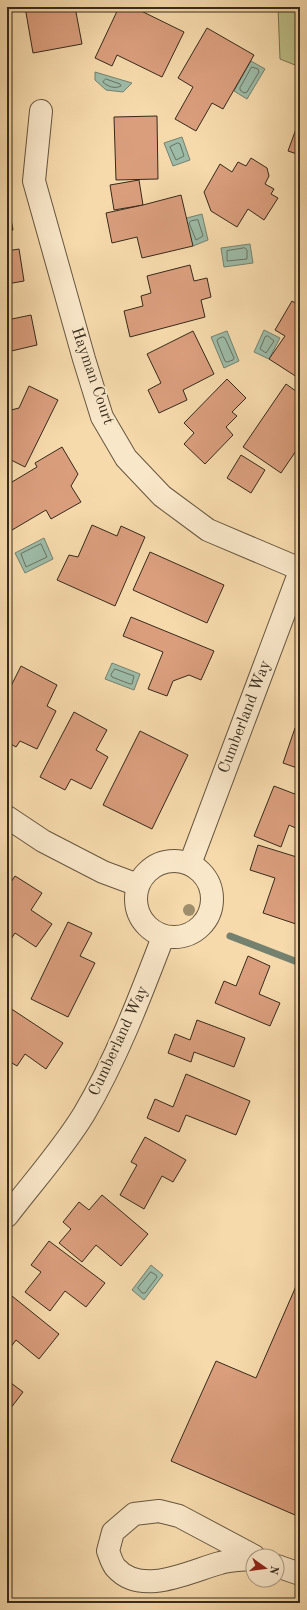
<svg xmlns="http://www.w3.org/2000/svg" width="307" height="1610" font-family="'Old Standard TT',serif">
<style>
.green{fill:#bebf88;stroke:#7a7452}
.water{fill:#9dbba7;stroke:#74816f}
.lines{fill:none;stroke-linecap:round;stroke-linejoin:round}
.shore{stroke:#6a7261;stroke-width:1}
.stream{stroke:#74816f;stroke-width:7}
.building{fill:#da9e7d;stroke:#362a1b}
.minor-casing{stroke:#66563f;stroke-width:24}
.tertiary-casing{stroke:#66563f;stroke-width:24}
.minor{stroke:#f9e7c9;stroke-width:22}
.tertiary{stroke:#f9e7c9;stroke-width:22}
.tree{fill:#9f8e6b}
.labels{text-anchor:middle;dominant-baseline:central;stroke-width:4;stroke-linejoin:round;paint-order:stroke}
.street-label{font-size:16px;fill:#362a1b;stroke:#f9e7c9}
</style>
<rect width="100%" height="100%" fill="#f6daac"/>
<filter id="stains"><feTurbulence type="fractalNoise" baseFrequency=".005" numOctaves="4"/><feColorMatrix values="0 0 0 0 .2 0 0 0 0 .09 0 0 0 0 .02 0 0 0 .5 -.17"/></filter>
<radialGradient id="worn" r=".72"><stop offset=".6" stop-color="#630" stop-opacity="0"/><stop offset="1" stop-color="#630" stop-opacity=".3"/></radialGradient>
<polygon class="green" points="278,7 300,7 300,67 280,59"/>
<g class="water">
<polygon points="251,61 265,69 247,99 234,91"/>
<polygon points="95,72 132,83 123,92 106,90 95,80"/>
<polygon points="182,137 190,160 173,166 164,143"/>
<polygon points="202,214 208,240 193,246 183,219"/>
<polygon points="250,244 253,263 224,267 221,248"/>
<polygon points="264,330 280,338 269,359 254,352"/>
<polygon points="227,331 239,361 224,368 211,337"/>
<polygon points="44,538 53,559 25,573 15,553"/>
<polygon points="112,663 140,674 134,690 105,679"/>
<polygon points="151,1265 163,1275 144,1300 132,1290"/>
</g>
<g class="lines">
<g class="shore">
<polygon points="252,67 258,69 259,72 247,92 244,93 240,90 240,88"/>
<path d="M 106,79 L 120,84 L 121,86 C 115,89 108,87 103,82 Z"/>
<polygon points="178,143 180,144 184,156 176,160 170,147"/>
<polygon points="198,220 203,236 196,240 189,223 191,221"/>
<polygon points="245,248 247,250 247,259 227,261 227,251"/>
<polygon points="268,336 274,341 266,353 260,349 265,337"/>
<polygon points="223,337 225,338 234,358 233,360 227,362 225,361 217,341 218,339"/>
<polygon points="41,544 47,557 26,567 21,554"/>
<polygon points="115,669 134,676 132,684 130,684 112,677 111,675"/>
<polygon points="151,1272 156,1275 157,1277 145,1293 142,1293 138,1288"/>
</g>
<polyline class="stream" points="230,936 300,963"/>
</g>
<g class="building">
<polygon points="25,7 75,7 82,44 33,53"/>
<polygon points="119,7 133,7 184,32 162,77 117,55 112,66 95,58"/>
<polygon points="207,28 254,55 223,109 212,103 196,131 175,119 193,87 178,78"/>
<polygon points="157,116 158,179 116,180 114,117"/>
<polygon points="300,118 300,155 288,151"/>
<polygon points="251,158 267,168 269,176 265,184 274,189 271,194 278,198 264,220 248,209 237,227 211,211 204,192 220,164 232,172 238,162 246,166"/>
<polygon points="139,180 143,205 114,210 110,185"/>
<polygon points="181,195 193,246 142,258 137,237 112,243 106,213 143,205"/>
<polygon points="9,208 13,230 7,231 7,209"/>
<polygon points="19,249 24,281 7,284 7,251"/>
<polygon points="190,265 194,281 207,278 211,297 201,300 205,317 130,337 124,311 143,306 141,296 151,293 147,276"/>
<polygon points="292,301 300,306 300,379 269,359 285,336 275,330"/>
<polygon points="31,315 37,345 7,352 7,320"/>
<polygon points="193,331 214,374 183,390 187,400 159,413 148,390 161,383 147,354"/>
<polygon points="227,379 246,398 232,412 237,416 226,427 233,435 205,464 184,444 194,433 184,423"/>
<polygon points="286,384 300,394 300,421 299,423 300,424 300,445 281,473 243,447"/>
<polygon points="29,386 58,400 25,467 7,458 7,411 19,408"/>
<polygon points="62,447 78,474 71,486 81,502 51,519 46,510 7,533 7,485 37,467 35,463"/>
<polygon points="241,455 265,470 251,493 227,478"/>
<polygon points="92,525 117,536 121,526 145,537 115,606 57,580 69,555 78,557"/>
<polygon points="150,552 224,585 207,623 133,590"/>
<polygon points="131,617 214,651 201,680 189,675 173,681 167,696 148,689 163,652 123,636"/>
<polygon points="21,666 57,685 47,706 56,711 37,749 20,741 16,747 7,742 7,694"/>
<polygon points="74,712 107,730 96,750 108,757 91,789 71,779 65,790 40,777"/>
<polygon points="295,728 300,730 300,769 283,763"/>
<polygon points="140,731 188,755 152,829 103,805"/>
<polygon points="274,786 300,796 300,830 289,825 281,847 254,836"/>
<polygon points="258,845 300,858 299,925 263,913 275,878 250,870"/>
<polygon points="15,876 42,893 31,910 52,924 36,947 15,933 7,945 7,888"/>
<polygon points="68,922 92,933 80,956 95,963 68,1017 31,999"/>
<polygon points="248,956 270,966 259,994 280,1003 270,1026 215,1003 224,981 236,986"/>
<polygon points="7,1006 63,1043 46,1069 25,1054 17,1066 7,1060"/>
<polygon points="197,1020 245,1038 234,1067 194,1052 191,1062 168,1053 175,1034 190,1040"/>
<polygon points="186,1074 250,1101 236,1135 186,1115 179,1132 147,1118 155,1099 173,1107"/>
<polygon points="145,1137 186,1160 173,1182 162,1176 144,1209 120,1195 137,1165 131,1162"/>
<polygon points="102,1195 148,1234 121,1266 96,1245 82,1262 59,1243 71,1229 63,1222 79,1202 89,1210"/>
<polygon points="49,1241 105,1283 86,1307 65,1291 50,1311 25,1292 41,1272 31,1265"/>
<polygon points="300,1277 300,1502 295,1515 171,1461 216,1361 256,1378"/>
<polygon points="7,1292 59,1334 39,1359 16,1340 7,1352"/>
<polygon points="7,1380 23,1392 7,1413"/>
</g>
<g class="lines">
<defs>
<g id="minor">
<polyline points="41,111 34,181 84,359 102,417 126,458 162,496 208,530 300,569"/>
<polyline points="190,864 300,571"/>
<path d="M 253,1559 C 242,1560 230,1560 220,1563 C 190,1571 142,1597 116,1568 C 112,1564 110,1556 108,1551 L 113,1532 L 134,1514 L 159,1511 L 179,1516 L 254,1556"/>
<polyline points="277,1566 300,1574"/>
</g>
<g id="tertiary">
<polyline points="7,817 43,841 103,872 138,885"/>
<circle cx="174" cy="899" r="38"/>
<path d="M 7,1216 C 33,1182 62,1150 84,1114 C 117,1058 140,997 163,937"/>
</g>
</defs>
<use href="#minor" class="minor-casing"/>
<use href="#tertiary" class="tertiary-casing"/>
<use href="#minor" class="minor"/>
<use href="#tertiary" class="tertiary"/>
</g>
<circle class="tree" cx="189" cy="910" r="6"/>
<g class="labels">
<g class="street-label">
<text transform="translate(92 376) rotate(71)">Hayman Court</text>
<text transform="translate(245 717) rotate(-69)">Cumberland Way</text>
<text transform="translate(119 1041) rotate(-65)">Cumberland Way</text>
</g>
</g>
<rect width="307" height="1610" fill="none" stroke="#f6daac" stroke-width="24"/>
<rect x="8" y="8" width="291" height="1594" fill="none" stroke="#362a1b" stroke-width="2"/>
<rect x="12" y="12" width="283" height="1586" fill="none" stroke="#362a1b"/>
<g transform="translate(265 1568) rotate(104)"><circle r="19" fill="#f9e7c9" stroke="#ab9b83"/>
<path d="M0-3L7 15L0 10L-7 15Z" fill="#8f2418"/>
<text y="-6" font-size="11" font-weight="bold" text-anchor="middle" fill="#362a1b">N</text>
</g>
<rect width="100%" height="100%" filter="url(#stains)"/>
<rect width="100%" height="100%" fill="url(#worn)"/>
</svg>
